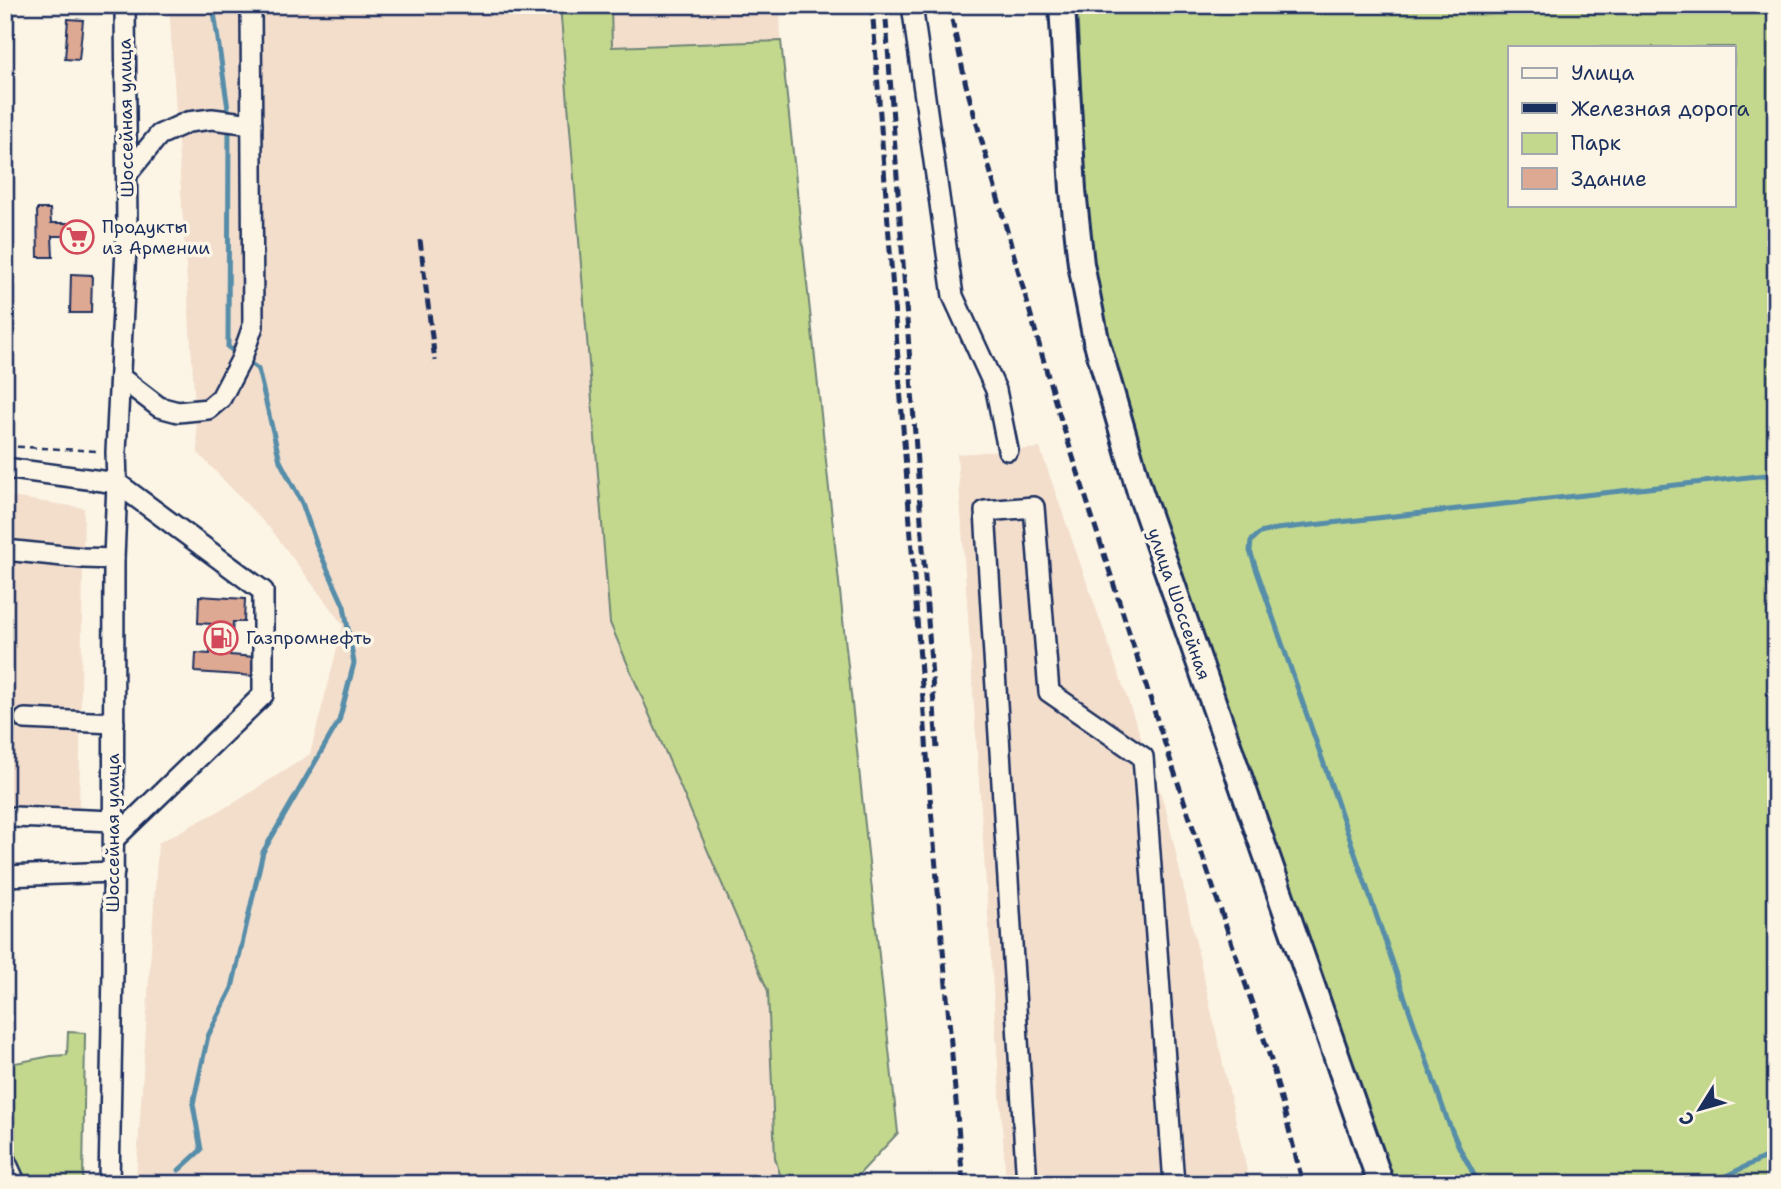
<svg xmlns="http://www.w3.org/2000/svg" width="1781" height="1189" font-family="'Shantell Sans',sans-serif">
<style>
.built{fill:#f3decc}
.green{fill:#c3d88d;stroke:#6f8476;stroke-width:2;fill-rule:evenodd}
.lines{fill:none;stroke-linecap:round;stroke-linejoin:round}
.stream{stroke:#568da9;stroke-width:5}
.building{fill:#dea993;stroke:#1b2f5e;stroke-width:2}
.minor-casing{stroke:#1b2f5e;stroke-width:24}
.major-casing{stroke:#1b2f5e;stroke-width:30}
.path{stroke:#1b2f5e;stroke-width:2.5;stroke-dasharray:7 5;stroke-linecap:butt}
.minor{stroke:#fcf5e5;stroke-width:19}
.major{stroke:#fcf5e5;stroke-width:24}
.rail{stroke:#1b2f5e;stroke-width:5;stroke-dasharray:10 5;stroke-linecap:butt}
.labels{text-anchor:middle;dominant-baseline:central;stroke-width:7;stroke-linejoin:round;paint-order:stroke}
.street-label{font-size:18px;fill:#1b2f5e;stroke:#fcf5e5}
.poi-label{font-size:18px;fill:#1b2f5e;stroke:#fcf5e5;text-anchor:start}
</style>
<rect width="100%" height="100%" fill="#fcf5e5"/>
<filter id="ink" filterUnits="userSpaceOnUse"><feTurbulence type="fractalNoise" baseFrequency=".0143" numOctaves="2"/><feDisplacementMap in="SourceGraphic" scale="14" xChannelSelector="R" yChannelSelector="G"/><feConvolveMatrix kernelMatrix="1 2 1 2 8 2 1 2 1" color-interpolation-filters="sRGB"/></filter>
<g filter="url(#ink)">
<g class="built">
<polygon points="169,5 560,5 610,623 768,991 775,1158 783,1184 140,1184 136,1178 158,843 234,803 310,754 343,625 273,532 198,453"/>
<polygon points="611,5 780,5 781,41 612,47"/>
<polygon points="1040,448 1166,809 1250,1184 1006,1184 957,454"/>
<polygon points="5,496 84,508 79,816 5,809"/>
</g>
<g class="green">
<polygon points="560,5 611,5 612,47 781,41 898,1133 850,1184 783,1184 775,1158 768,991 610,623"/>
<path d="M 1077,5 L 1776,5 L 1776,1184 L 1393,1184 L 1284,873 L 1149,481 L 1118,373 L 1104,321 L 1094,265 L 1086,187 ZM 1510,47 L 1734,47 L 1734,205 L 1510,205 Z"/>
<polygon points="68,1032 85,1033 83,1184 8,1184 5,1182 5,1065 51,1056 67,1055"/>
</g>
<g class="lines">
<g class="stream">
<polyline points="213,5 229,116"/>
<polyline points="229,125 228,347 239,355"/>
<polyline points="179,1170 201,1150 193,1104 208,1036 232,988 263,852 339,721 354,663 344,606 317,546 302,503 280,461 258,369 247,361"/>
<polyline points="1479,1184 1459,1147 1447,1119 1250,551 1251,541 1260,533 1276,529 1776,474"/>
<polyline points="1709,1184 1776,1152"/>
</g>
</g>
<g class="building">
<polygon points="68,19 83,20 79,60 65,59"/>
<polygon points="37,209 50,209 51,223 67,223 67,236 52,236 53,257 38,257"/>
<polygon points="71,274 92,275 91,313 70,313"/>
<polygon points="199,596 245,599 244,622 233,622 230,655 255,657 254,676 195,672 196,653 210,654 212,624 198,623"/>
<polygon points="5,685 10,686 5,740"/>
</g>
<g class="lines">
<defs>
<g id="minor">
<polyline points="912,5 953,296 996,390 1008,450"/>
<polyline points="127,174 159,135 188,122 212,119 252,124"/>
<polyline points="120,377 159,407 178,412 208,409 221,398 241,360 253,326 251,5"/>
<polyline points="5,468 117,483 263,591 263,695 114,839"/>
<polyline points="5,550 83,558 114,559"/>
<polyline points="25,719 114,723"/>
<polyline points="14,817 114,821"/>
<polyline points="5,876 114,872"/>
<polyline points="5,1160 16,1184"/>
<polyline points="109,1184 113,970 114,559 117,483 116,452 127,228 125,5"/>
<polyline points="1027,1184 985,511 1034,507 1049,692 1143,757 1174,1184"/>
</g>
<polyline id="major" points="1062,5 1073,190 1081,264 1096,340 1140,492 1381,1184"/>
</defs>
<use href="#minor" class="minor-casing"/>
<use href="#major" class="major-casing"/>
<polyline class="path" points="5,446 98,451"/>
<use href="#minor" class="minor"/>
<use href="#major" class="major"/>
<g class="rail">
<polyline points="872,5 931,809 963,1184"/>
<polyline points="885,5 937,749"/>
<polyline points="949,5 966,85 1055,401 1161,732 1271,1060 1303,1184"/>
<polyline points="420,240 435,361"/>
</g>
</g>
</g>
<defs>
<symbol id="supermarket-ring" viewBox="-11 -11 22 22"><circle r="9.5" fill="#fcf5e5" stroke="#d1495b" stroke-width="1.5"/><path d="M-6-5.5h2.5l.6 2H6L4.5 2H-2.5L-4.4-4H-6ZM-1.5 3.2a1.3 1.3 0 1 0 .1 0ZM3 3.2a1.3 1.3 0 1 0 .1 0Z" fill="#d1495b"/></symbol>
<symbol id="fuel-ring" viewBox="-11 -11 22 22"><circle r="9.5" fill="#fcf5e5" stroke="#d1495b" stroke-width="1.5"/><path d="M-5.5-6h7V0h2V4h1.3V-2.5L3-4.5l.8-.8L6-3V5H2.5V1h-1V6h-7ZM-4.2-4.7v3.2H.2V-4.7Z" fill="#d1495b"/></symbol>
</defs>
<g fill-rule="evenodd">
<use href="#supermarket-ring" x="58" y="218" width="38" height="38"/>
<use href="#fuel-ring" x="202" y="619" width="38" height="38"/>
</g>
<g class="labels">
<g class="street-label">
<text transform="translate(126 118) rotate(-91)">Шоссейная улица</text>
<text transform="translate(1179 604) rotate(71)">улица Шоссейная</text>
<text transform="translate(113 833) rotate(-90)">Шоссейная улица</text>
</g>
<g class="poi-label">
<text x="102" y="227">Продукты<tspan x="102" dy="21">из Армении</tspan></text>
<text x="246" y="638">Газпромнефть</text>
</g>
</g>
<rect width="1781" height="1189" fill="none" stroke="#fcf5e5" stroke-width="28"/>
<rect x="14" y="14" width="1753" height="1161" fill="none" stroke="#1b2f5e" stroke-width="2.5" filter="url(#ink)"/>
<rect x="1508" y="46" width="228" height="161" fill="#fcf5e5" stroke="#a2a6af" stroke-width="2"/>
<rect x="1522" y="68" width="35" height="10" fill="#fcf5e5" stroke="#a2a6af" stroke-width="2"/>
<text x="1571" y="80" font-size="21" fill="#1b2f5e">Улица</text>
<rect x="1522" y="103" width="35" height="10" fill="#1b2f5e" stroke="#a2a6af" stroke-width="2"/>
<text x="1571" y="116" font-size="21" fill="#1b2f5e">Железная дорога</text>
<rect x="1522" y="133" width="35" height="21" fill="#c3d88d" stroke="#a2a6af" stroke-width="2"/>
<text x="1571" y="150" font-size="21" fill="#1b2f5e">Парк</text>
<rect x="1522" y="168" width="35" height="21" fill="#dea993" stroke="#a2a6af" stroke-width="2"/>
<text x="1571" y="186" font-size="21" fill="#1b2f5e">Здание</text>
<g transform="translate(1700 1109) rotate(233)" stroke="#fcf5e5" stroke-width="5" paint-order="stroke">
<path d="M0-5L12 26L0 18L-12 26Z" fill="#1b2f5e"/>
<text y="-10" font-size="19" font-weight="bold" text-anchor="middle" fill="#1b2f5e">С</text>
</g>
</svg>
